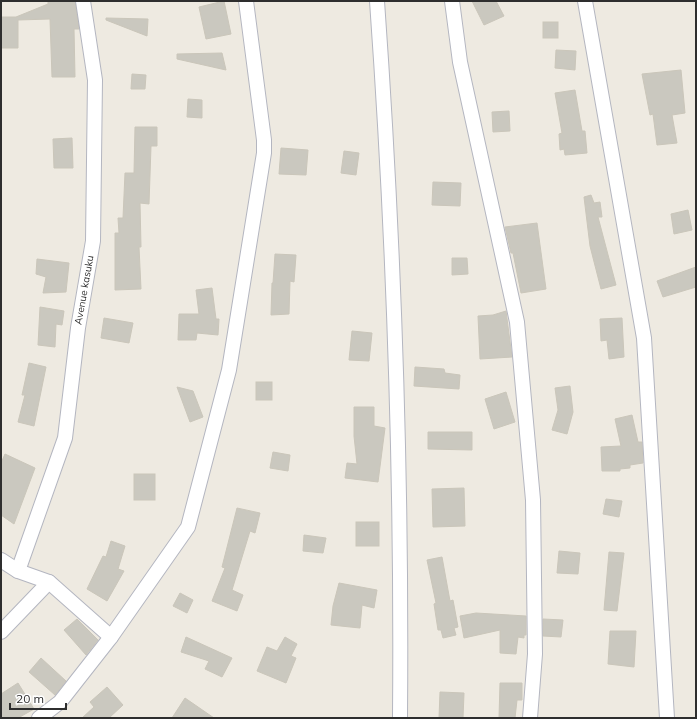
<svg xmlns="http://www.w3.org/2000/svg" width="697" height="719" font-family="Mulish,sans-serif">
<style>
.building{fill:#cac8bf;stroke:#cac6ba}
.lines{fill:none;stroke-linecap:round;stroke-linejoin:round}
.minor-casing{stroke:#b4b6c0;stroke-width:16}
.minor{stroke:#fff;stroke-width:14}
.labels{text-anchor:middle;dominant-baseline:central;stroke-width:4;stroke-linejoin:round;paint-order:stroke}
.street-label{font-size:10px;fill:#2e2e2e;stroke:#fff}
</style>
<rect width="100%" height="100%" fill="#eeeae1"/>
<g class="building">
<polygon points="48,1 75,1 79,29 74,29 75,77 52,77 50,19 18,20 18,48 1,48 1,17 16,17 48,4"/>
<polygon points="224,1 231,34 206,39 199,7"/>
<polygon points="472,1 496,1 504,16 484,25"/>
<polygon points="106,18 148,19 147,36 106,20"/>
<rect x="543" y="22" width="15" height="16"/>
<polygon points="556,50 576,51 575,70 555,68"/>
<polygon points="222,53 226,70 177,59 177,54"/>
<polygon points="681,70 685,113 672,115 677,143 657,145 653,114 650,115 642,74"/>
<polygon points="132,74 146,75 145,89 131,89"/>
<polygon points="575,90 582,131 585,131 587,153 565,155 564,149 560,150 559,134 562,133 555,93"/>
<polygon points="188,99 202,100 202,118 187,117"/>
<polygon points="509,111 510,131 493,132 492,112"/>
<polygon points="135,127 157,127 157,146 151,146 149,204 140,203 141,247 139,247 141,289 115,290 115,233 119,233 118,218 123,218 125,173 134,173"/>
<polygon points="72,138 73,168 54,168 53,139"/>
<polygon points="281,148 308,150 306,175 279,174"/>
<polygon points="344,151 359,153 356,175 341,173"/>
<polygon points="433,182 461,183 460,206 432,205"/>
<polygon points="591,195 594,203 600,202 602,217 598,217 616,285 601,289 590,246 584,197"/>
<polygon points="688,210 692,230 674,234 671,214"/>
<polygon points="537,223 546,289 521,293 513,253 511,253 505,227"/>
<polygon points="275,254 296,255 294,282 290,281 289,314 271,315 272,283 273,283"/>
<polygon points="452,258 467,258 468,274 452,275"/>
<polygon points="37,259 69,263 66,292 43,293 46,277 36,274"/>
<polygon points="696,267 696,287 663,297 657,281"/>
<polygon points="212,288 216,319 219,319 218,335 197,333 196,340 178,340 179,314 199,314 196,290"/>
<polygon points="40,307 64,311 62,325 56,324 55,347 38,345"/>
<polygon points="506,311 512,357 480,359 478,316 493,315"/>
<polygon points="104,318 133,323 129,343 101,338"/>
<polygon points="622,318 624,357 609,359 607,340 601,341 600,319"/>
<polygon points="352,331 372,333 369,361 349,360"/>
<polygon points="29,363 46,367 34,426 18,422 25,395 22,395"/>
<polygon points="415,367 444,369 445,373 460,375 459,389 414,386"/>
<rect x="256" y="382" width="16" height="18"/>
<polygon points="570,386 573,412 567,434 552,430 558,410 555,388"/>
<polygon points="177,387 193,391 203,417 190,422"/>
<polygon points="506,392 515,422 494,429 485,399"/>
<polygon points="354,407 374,407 374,426 385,428 378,482 345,478 347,463 357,464 354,436"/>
<polygon points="632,415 638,442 642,442 643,463 630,465 630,468 620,469 620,471 602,471 601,447 621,446 615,419"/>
<polygon points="428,432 472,432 472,450 428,449"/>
<polygon points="273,452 290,455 288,471 270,468"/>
<polygon points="5,454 35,468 14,524 1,515 1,463"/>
<rect x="134" y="474" width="21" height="26"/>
<polygon points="464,488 465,526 433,527 432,489"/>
<polygon points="606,499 622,501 619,517 603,514"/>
<polygon points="237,508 260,513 255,533 250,531 232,590 243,595 237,611 212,601 225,568 222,567"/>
<rect x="356" y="522" width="23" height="24"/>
<polygon points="304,535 326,538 323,553 303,551"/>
<polygon points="111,541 125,546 118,569 124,571 107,601 87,589 103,556 106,557"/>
<polygon points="559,551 580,553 578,574 557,573"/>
<polygon points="609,552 624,553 617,611 604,610"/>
<polygon points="442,557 450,601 453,600 458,627 454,628 456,635 443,638 441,630 438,630 434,604 436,603 427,560"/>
<polygon points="339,583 377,590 374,608 362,605 360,628 331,625 333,606"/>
<polygon points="180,593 193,600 187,613 173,606"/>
<polygon points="476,613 526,616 526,635 524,635 524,638 518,637 516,654 500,653 500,630 464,638 460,616"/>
<polygon points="77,619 98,640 86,655 64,630"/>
<polygon points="543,619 563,620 561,637 543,636"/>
<polygon points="610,631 636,631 634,667 608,664"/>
<polygon points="186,637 232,658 222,677 205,669 209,661 181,652"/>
<polygon points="285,637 297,644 291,656 296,658 286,683 257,671 267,647 277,651"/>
<polygon points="41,658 66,681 55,695 29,672"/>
<polygon points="18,683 34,709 18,718 1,718 1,694"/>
<polygon points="500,683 522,683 522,700 517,700 515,718 499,718"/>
<polygon points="107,687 123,705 109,718 82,718 94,707 90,702"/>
<polygon points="440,692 464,693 463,718 439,718"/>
<polygon points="185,698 214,718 172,718"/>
</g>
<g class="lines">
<defs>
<g id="minor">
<path d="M 377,1 C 394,240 402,479 400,718"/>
<polyline points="452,1 460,62 517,322 533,500 535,654 530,718"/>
<polyline points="585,1 644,338 667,718"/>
<polyline points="1,560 18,571 49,582 111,637"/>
<polyline points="18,571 65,438 78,328 93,241 95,80 83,1"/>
<polyline points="1,632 49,582"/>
<polyline points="39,718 60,702 111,637 188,527 229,370 264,153 264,140 246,1"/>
</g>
</defs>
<use href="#minor" class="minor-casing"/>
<use href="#minor" class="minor"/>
</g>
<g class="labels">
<g class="street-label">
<text transform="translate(84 290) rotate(-80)">Avenue kasuku</text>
</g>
</g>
<rect width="697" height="719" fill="none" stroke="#2e2e2e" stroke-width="4"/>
<path d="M10 703v6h56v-6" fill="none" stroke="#2e2e2e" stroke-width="2"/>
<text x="16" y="703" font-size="12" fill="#2e2e2e" stroke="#ffffff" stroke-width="3" paint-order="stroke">20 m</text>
</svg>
